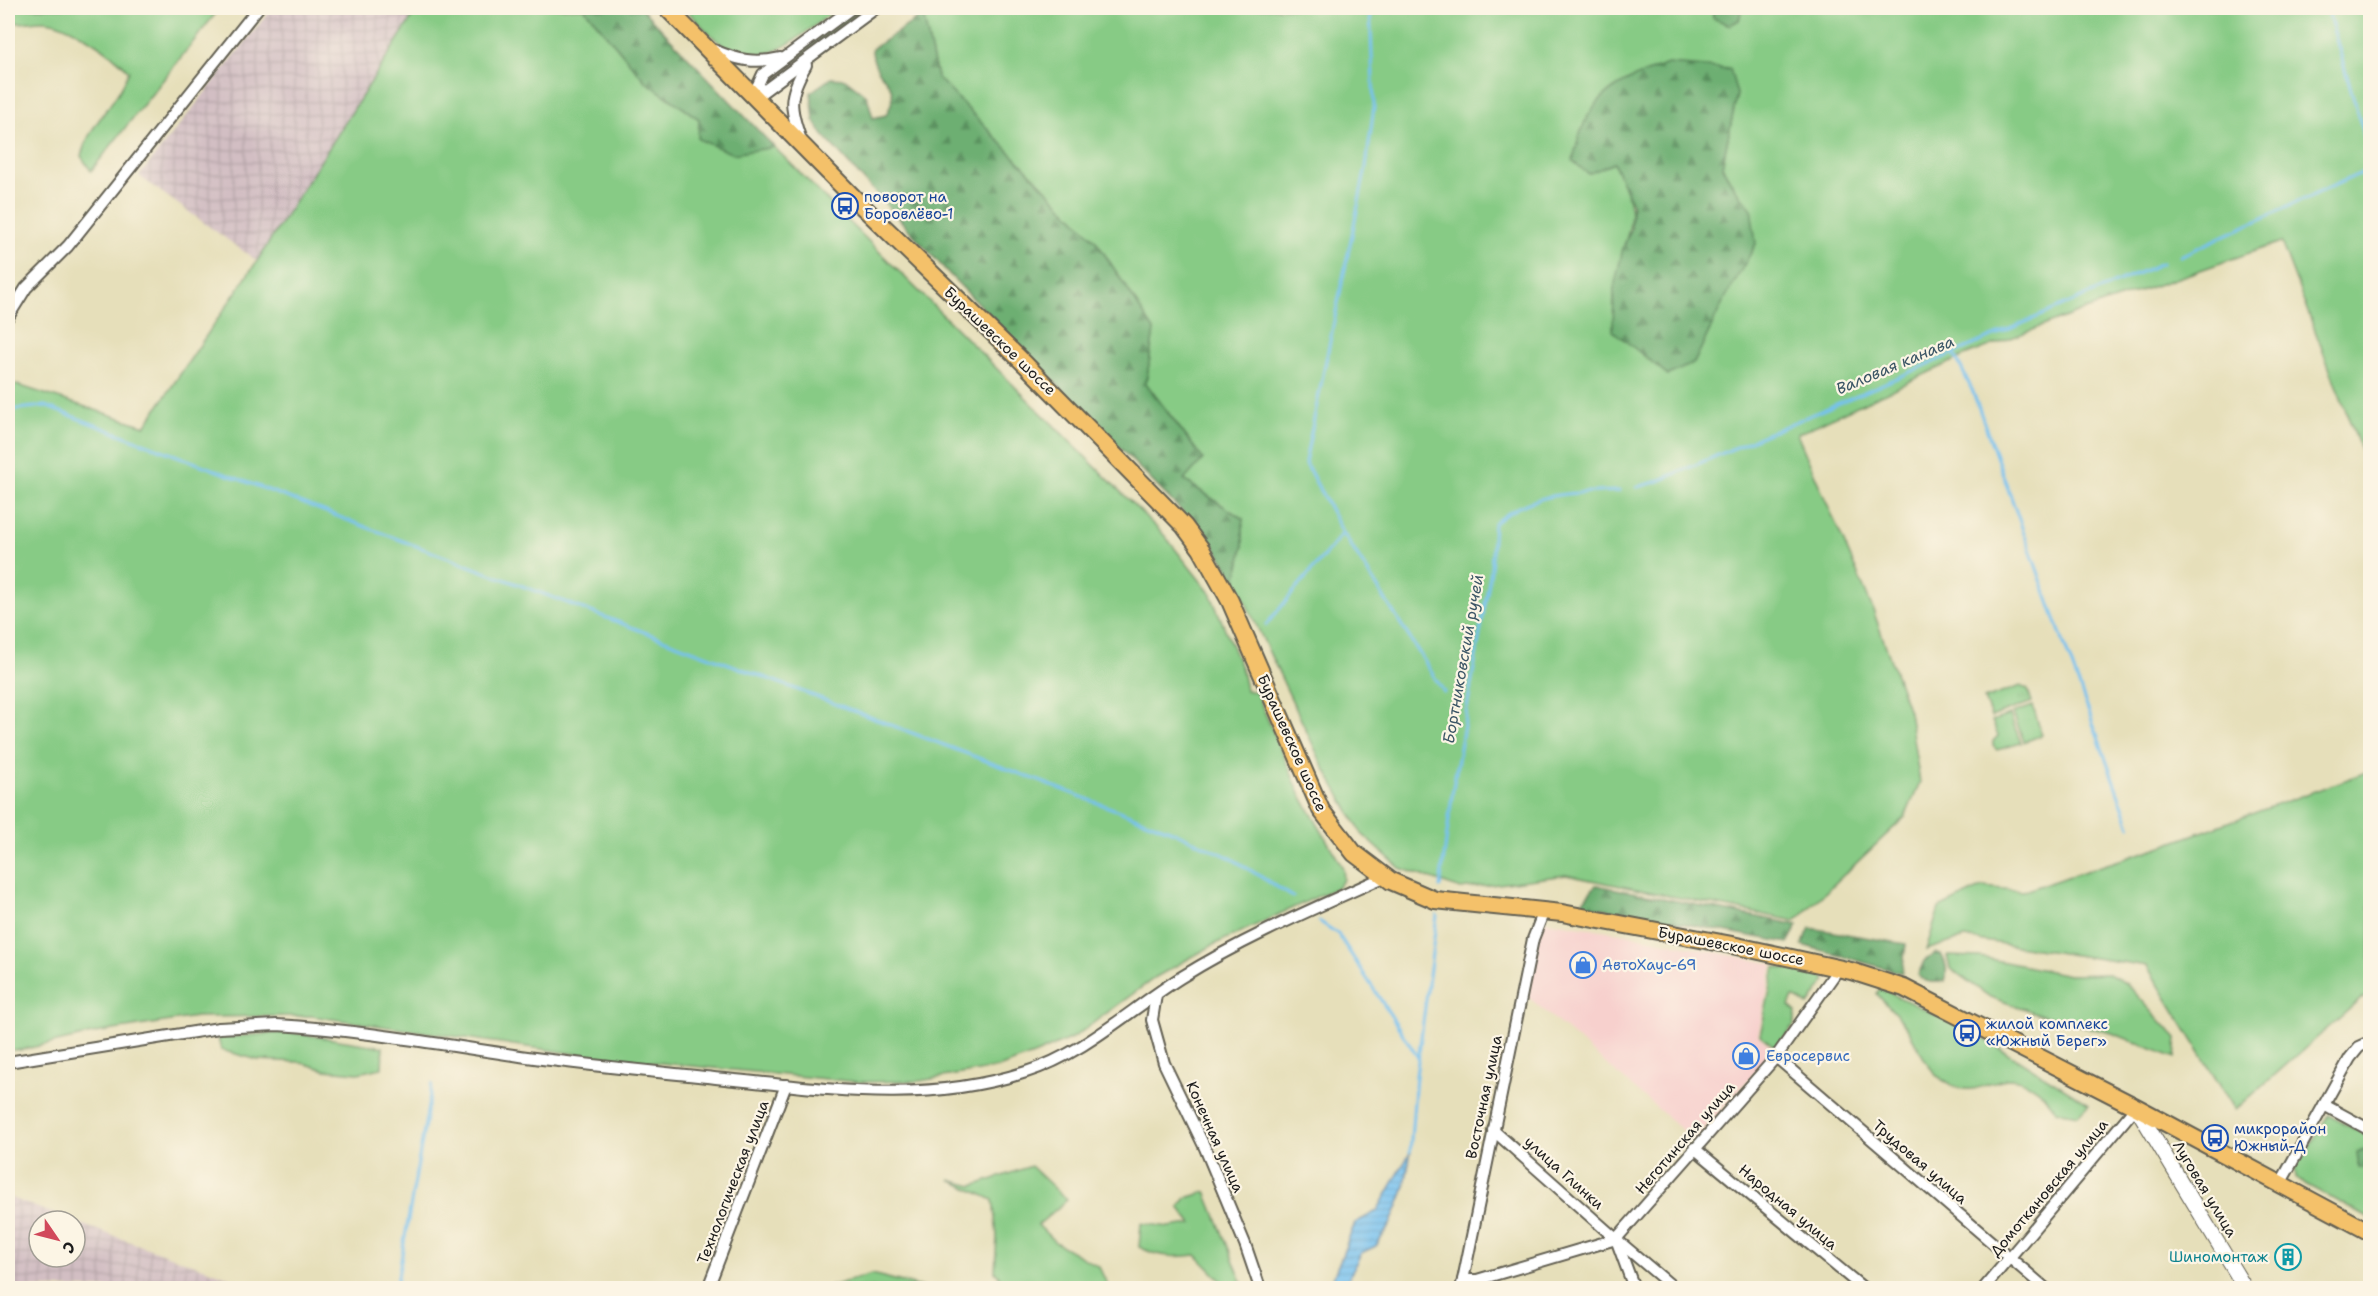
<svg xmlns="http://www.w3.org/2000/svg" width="2378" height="1296" font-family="'Shantell Sans',sans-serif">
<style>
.built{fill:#f7d0cd}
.industrial{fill:url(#industrial-grid)}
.green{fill:#87cb85;stroke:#527450;stroke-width:1.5;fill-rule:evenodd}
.forest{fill:url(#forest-firs);stroke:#446647;stroke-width:1.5}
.park{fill:url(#park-tufts);stroke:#527450;stroke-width:1.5}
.water{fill:url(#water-rules);stroke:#496e86;stroke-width:1.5}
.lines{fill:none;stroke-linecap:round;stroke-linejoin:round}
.stream{stroke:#76c1f0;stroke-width:3}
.minor-casing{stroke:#636053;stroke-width:14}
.tertiary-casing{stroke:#636053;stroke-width:16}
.primary-casing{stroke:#636053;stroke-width:20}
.minor{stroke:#fff;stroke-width:10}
.tertiary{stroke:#fff;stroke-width:14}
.primary{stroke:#f4c16a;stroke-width:16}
.labels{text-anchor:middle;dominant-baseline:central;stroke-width:4.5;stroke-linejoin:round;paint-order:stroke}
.transit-label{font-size:15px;fill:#164399;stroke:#fcf5e5;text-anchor:start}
.street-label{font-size:15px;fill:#1c1c1c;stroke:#fcf5e5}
.shop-label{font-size:15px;fill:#366cbe;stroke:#fcf5e5;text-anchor:start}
.culture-label{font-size:15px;fill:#0d838f;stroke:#fcf5e5;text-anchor:end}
.water-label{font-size:16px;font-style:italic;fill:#3c5666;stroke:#fcf5e5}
</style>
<defs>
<pattern id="industrial-grid" width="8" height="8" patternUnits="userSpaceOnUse" patternTransform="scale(1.5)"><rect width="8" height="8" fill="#d2bec3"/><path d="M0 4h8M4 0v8" fill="none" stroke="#b4a3a7"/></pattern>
<pattern id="forest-firs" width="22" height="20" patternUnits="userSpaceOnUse" patternTransform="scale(1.5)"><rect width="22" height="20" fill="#6daf72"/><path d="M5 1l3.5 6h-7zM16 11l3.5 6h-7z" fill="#598e5d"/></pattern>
<pattern id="park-tufts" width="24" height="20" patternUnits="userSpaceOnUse" patternTransform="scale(1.5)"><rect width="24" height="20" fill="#87cb85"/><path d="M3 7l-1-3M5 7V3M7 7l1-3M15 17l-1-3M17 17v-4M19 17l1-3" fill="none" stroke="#74ae72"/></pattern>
<pattern id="water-rules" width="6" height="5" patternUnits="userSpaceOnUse" patternTransform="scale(1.5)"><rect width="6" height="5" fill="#76c1f0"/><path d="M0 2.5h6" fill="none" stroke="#66a5cd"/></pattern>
</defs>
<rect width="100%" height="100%" fill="#fcf5e5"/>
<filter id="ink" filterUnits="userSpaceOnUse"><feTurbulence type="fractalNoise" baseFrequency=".0167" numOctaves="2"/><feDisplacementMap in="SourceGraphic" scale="12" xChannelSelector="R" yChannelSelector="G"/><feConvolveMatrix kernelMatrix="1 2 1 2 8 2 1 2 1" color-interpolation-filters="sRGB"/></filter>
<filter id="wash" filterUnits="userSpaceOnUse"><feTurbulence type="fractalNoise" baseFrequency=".008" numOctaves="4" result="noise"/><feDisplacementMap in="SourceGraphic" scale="24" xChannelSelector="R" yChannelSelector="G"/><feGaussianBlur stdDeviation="1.35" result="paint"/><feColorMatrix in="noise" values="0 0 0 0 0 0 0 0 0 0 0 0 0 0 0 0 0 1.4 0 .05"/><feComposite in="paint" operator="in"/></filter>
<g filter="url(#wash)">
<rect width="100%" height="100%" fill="#e6dfba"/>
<polygon class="built" points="1545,921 1626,934 1773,964 1758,1035 1775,1050 1694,1140 1526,995 1536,941"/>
<g class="industrial">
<polygon points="272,8 418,8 257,261 139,176"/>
<polygon points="8,1197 73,1221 39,1221 39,1257 75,1257 75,1222 259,1288 8,1288"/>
</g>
<g class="green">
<path d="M 8,8 L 220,8 L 91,171 L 81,156 C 90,122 117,104 129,71 C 114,54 68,22 45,21 C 31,20 23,25 8,22 Z"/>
<polygon points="418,8 584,8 646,82 699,119 754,150 774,147 1165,536 1210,593 1242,670 1246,690 1256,692 1300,794 1343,868 1344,879 1338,887 1215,944 1156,977 1074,1037 1036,1054 1001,1067 920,1081 858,1082 598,1057 311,1016 196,1017 101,1032 21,1050 8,1050 8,382 145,426 257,261"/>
<path d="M 684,8 L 838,8 C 810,28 766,73 728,49 C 712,39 698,21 684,8 Z"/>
<polygon points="859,8 860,13 771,81 765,80 766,75"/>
<path d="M 932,8 L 1713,8 L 1713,18 L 1730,25 L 1739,20 L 1742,8 L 2370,8 L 2370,474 L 2281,242 L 2074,314 L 1964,356 L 1797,434 L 1872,607 L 1909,712 L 1920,783 L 1905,817 L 1795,921 L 1566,875 L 1461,889 L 1400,868 L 1362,834 L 1322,764 L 1236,582 L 1243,546 L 1243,519 L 1184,480 L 1203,459 L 1146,383 L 1154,330 L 1096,241 L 937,77 L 923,15 ZM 1737,94 L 1722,167 L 1735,189 L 1751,208 L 1722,304 L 1694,363 L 1623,248 C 1638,211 1629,198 1614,163 Z"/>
<polygon points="2033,706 2042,735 2024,742 2013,713"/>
<polygon points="2010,715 2021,743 1997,750 1993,746 1993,741 1998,736 1992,721"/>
<polygon points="2370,771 2370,996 2361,999 2235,1110 2147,966 1964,938 1926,950 1939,908 1983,887 2024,891 2160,847"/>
<polygon points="1947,956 1980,957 2069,975 2109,974 2127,984 2177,1039 2175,1058 2112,1033 2057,1020 1990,997 1950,968"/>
<polygon points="1775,967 1820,974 1826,980 1809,1005 1793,997 1789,1006 1796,1012 1794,1025 1776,1048 1760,1035"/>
<path d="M 1880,988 L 1982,1037 L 2089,1104 L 2078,1115 L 2056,1111 C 2047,1096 2029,1079 2009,1079 C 1990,1079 1979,1095 1956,1087 C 1926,1077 1919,1043 1902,1021 C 1894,1012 1885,1003 1877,994 Z"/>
<polygon points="288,1032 383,1047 382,1068 358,1073 325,1070 300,1062 258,1060 221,1050 218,1038"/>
<polygon points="2328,1115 2370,1137 2370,1219 2296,1179 2295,1166 2307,1152"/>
<polygon points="1031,1166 1067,1200 1038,1225 1055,1242 1099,1267 1109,1288 1009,1288 995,1272 997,1236 993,1200 950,1180 973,1186"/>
<path d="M 1206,1192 L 1242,1282 L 1225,1285 L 1196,1255 C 1174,1258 1159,1257 1139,1247 L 1141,1223 L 1169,1227 L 1192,1224 L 1179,1207 L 1186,1198 Z"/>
<polygon points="872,1274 925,1288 824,1288"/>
</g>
<g class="forest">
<polygon points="584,8 641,8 774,147 733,154 698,139 699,119 646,82"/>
<polygon points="1713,8 1742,8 1739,20 1730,25 1713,18"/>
<path d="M 923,15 L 937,77 L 1096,241 L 1154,330 L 1146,384 L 1203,459 L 1184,480 L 1243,519 L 1243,546 L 1236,582 L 1211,541 L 951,276 L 822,134 L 814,120 L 811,92 L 831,78 L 845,79 L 867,96 L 873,118 L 886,115 C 906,79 873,84 872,49 Z"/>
<path d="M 1668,64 L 1730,69 L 1737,94 L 1722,167 L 1735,189 L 1751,208 L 1756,244 L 1722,304 L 1694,363 L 1668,375 L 1613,331 L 1614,288 L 1623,248 L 1631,229 L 1632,204 L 1614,163 L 1588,174 L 1573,161 C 1585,97 1611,85 1668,64 Z"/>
<polygon points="1596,885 1798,925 1788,943 1584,905 1583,901"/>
<polygon points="1810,928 1906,944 1902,973 1802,945"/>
<path d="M 1936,953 L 1941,954 C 1946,963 1948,970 1945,981 C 1934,983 1926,984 1918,975 L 1924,961 Z"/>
<polygon points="2370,1147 2370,1169 2359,1168 2357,1152"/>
</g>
<polygon class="park" points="2021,686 2028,690 2032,702 1991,717 1984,699"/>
<polygon class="water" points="1411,1151 1404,1190 1391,1223 1376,1246 1361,1253 1344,1288 1329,1288 1355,1223 1377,1211"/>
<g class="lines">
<g class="stream">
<polyline points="1370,8 1374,106 1366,167 1305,462 1343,533 1444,692"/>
<polyline points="2327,8 2370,155"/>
<polyline points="2180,256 2370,169"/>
<polyline points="1953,351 1973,392 2130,826"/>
<polyline points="8,410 45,406 1172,831 1231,858 1293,897"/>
<polyline points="1637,487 1656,482 2162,263"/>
<polyline points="1266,625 1343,533"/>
<path d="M 1440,887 L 1453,788 L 1491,570 L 1494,523 C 1533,491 1572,493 1620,491"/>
<polyline points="1319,921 1338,934 1419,1059"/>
<polyline points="1410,1152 1416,1076 1437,915"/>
<polyline points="396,1288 432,1084"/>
</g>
</g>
</g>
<g filter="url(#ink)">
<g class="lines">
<defs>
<g id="minor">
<polyline points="852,8 763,74 756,89 757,96 876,8"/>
<path d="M 714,50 C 737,60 755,64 780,58"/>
<path d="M 801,140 C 789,107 788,96 806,65"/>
<polyline points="8,317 26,288 68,246 258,8"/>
<polyline points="1156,995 1152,1020 1164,1063 1205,1148 1245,1244 1260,1288"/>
<polyline points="1776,1057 2045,1288"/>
<path d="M 8,1062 L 219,1028 L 277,1025 C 361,1030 444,1045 527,1057 C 593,1066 659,1072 725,1079 C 828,1089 924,1105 1026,1072 C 1085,1053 1128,1011 1180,978 C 1244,938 1315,908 1384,877"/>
<polyline points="2324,1105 2370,1130"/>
<polyline points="1493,1130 1616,1239 1634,1288"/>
<polyline points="1694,1148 1863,1288"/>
<polyline points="2280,1184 2350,1058 2359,1047 2370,1042"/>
<polyline points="1616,1239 1776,1057 1839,968"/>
<polyline points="1462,1284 1463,1280 1477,1280 1616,1239 1674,1288"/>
<polyline points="708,1288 786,1085"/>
<polyline points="1471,1288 1463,1280 1533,939 1544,911"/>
<polyline points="1984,1288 2136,1107"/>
</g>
<polyline id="tertiary" points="2136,1107 2245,1288"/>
<polyline id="primary" points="667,8 858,202 1026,365 1184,526 1201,549 1230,601 1321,810 1354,853 1391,881 1435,900 1562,913 1732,945 1851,971 1904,988 2136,1107 2370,1232"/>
</defs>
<use href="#minor" class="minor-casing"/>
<use href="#tertiary" class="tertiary-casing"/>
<use href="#primary" class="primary-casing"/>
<use href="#minor" class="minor"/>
<use href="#tertiary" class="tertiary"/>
<use href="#primary" class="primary"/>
</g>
</g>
<defs>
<symbol id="bus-ring" viewBox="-11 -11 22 22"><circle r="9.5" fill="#fcf5e5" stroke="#1a4fb4" stroke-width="1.5"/><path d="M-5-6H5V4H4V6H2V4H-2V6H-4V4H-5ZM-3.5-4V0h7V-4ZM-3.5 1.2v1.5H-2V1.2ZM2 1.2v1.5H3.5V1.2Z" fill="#1a4fb4"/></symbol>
<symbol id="shop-ring" viewBox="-11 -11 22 22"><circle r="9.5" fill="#fcf5e5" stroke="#3f7fe0" stroke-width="1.5"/><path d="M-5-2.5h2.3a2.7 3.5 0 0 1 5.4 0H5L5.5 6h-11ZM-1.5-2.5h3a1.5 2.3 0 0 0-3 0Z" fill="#3f7fe0"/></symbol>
<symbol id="building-ring" viewBox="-11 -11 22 22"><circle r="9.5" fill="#fcf5e5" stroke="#0f9aa8" stroke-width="1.5"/><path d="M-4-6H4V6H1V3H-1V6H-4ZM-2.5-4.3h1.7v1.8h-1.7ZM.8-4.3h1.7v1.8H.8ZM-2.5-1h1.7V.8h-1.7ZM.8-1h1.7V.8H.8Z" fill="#0f9aa8"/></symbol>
</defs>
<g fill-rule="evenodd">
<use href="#bus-ring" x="830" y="191" width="30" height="30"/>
<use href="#shop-ring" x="1568" y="950" width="30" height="30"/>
<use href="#bus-ring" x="1952" y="1018" width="30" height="30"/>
<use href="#shop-ring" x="1731" y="1041" width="30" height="30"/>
<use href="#bus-ring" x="2200" y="1123" width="30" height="30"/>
<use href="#building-ring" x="2273" y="1242" width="30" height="30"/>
</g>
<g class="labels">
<g class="transit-label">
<text x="864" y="197">поворот на<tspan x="864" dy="17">Боровлёво-1</tspan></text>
<text x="1986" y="1024">жилой комплекс<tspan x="1986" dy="17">«Южный Берег»</tspan></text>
<text x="2234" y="1129">микрорайон<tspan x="2234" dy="17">Южный-Д</tspan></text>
</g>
<g class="street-label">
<text transform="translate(1000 341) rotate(44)">Бурашевское шоссе</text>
<text transform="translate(1292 743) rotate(66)">Бурашевское шоссе</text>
<text transform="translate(1731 946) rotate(11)">Бурашевское шоссе</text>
<text transform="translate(1484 1097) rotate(-78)">Восточная улица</text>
<text transform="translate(1215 1137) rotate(66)">Конечная улица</text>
<text transform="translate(1685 1138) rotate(-49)">Неготинская улица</text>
<text transform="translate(1920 1162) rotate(41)">Трудовая улица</text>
<text transform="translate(1564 1173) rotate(42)">улица Глинки</text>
<text transform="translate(733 1182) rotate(-69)">Технологическая улица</text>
<text transform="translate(2049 1188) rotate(-50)">Домоткановская улица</text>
<text transform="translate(2205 1189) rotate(59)">Луговая улица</text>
<text transform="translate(1788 1207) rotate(40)">Народная улица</text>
</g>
<g class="shop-label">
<text x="1602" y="965">АвтоХаус-69</text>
<text x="1766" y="1056">Евросервис</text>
</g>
<g class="culture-label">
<text x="2268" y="1257">Шиномонтаж</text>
</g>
<g class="water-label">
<text transform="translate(1895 365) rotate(-23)">Валовая канава</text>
<text transform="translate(1463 659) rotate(-80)">Бортниковский ручей</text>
</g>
</g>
<rect width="2378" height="1296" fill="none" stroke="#fcf5e5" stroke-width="30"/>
<g transform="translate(57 1239) rotate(125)"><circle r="28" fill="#fcf5e5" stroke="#a29e95" stroke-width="1.5"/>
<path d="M0-4.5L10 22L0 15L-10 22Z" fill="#d1495b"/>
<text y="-9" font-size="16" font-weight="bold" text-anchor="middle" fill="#1c1c1c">С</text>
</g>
</svg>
